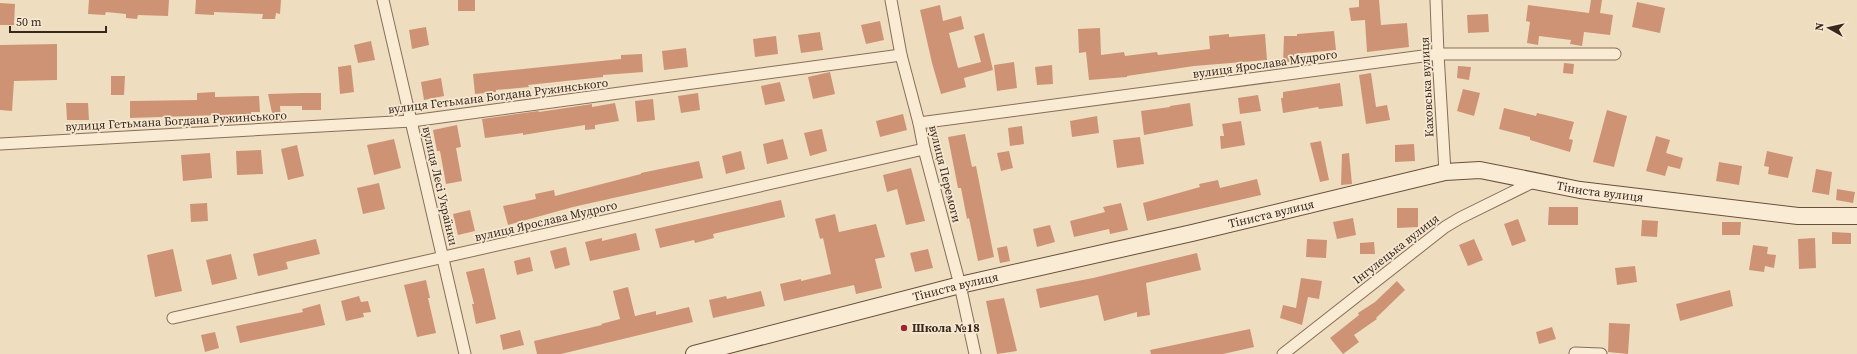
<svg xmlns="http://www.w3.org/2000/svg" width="1857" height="354" font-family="'Source Serif 4',serif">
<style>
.building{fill:#ce9375}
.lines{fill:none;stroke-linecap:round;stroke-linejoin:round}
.street-casing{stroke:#886e58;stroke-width:13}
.secondary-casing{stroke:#6a4f3b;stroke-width:18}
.street{stroke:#f9ebd4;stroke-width:11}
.secondary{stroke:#f9ebd4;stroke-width:16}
.poi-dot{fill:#982730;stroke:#f6e8d0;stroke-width:1.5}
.labels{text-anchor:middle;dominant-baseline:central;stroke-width:3.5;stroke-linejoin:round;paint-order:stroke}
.street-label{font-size:12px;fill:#37271d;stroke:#f6e8d0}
.poi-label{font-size:12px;font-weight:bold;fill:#37271d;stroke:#f6e8d0;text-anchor:start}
</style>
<rect width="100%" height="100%" fill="#efddc0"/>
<g class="building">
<polygon points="89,0 169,0 168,16 138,15 137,19 126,18 126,14 106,12 105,15 88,14"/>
<polygon points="196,0 281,0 280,14 276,13 275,19 262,19 263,14 214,12 214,15 195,14"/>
<rect x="458" y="0" width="17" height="11"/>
<polygon points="1359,0 1379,0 1381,25 1407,23 1409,47 1367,52 1365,20 1351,21 1349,8 1359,7"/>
<polygon points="1591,0 1602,0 1600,13 1613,15 1610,35 1584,32 1582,46 1570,44 1571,40 1539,36 1538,45 1527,43 1530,22 1526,21 1528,5 1589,13"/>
<polygon points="1637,2 1665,8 1660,33 1632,27"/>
<polygon points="0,3 15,4 14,25 0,25"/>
<polygon points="940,5 943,21 961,16 964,29 949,33 958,68 981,62 974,36 984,33 993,70 964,78 966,87 941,94 932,63 920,10"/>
<polygon points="1488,14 1489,32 1468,33 1467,15"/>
<polygon points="880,21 884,40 866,44 861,25"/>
<polygon points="426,27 429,45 412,49 409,30"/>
<polygon points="1100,28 1101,55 1124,52 1125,56 1157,52 1158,55 1210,49 1209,36 1229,34 1229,37 1265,34 1267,60 1194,66 1127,76 1127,77 1089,80 1086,52 1079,53 1078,29"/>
<polygon points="1334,31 1336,50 1294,54 1294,62 1283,62 1284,36 1297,36 1297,34"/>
<polygon points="820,32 823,50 801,53 798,35"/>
<polygon points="776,36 778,54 755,57 753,39"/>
<polygon points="371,41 375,60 358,63 354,45"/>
<polygon points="57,44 57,80 14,81 12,111 0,110 0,45"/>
<polygon points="686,48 688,67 664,70 662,51"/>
<polygon points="642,54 643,72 603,75 603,77 528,85 529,87 496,90 496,92 475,94 473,74 621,59 621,55"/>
<polygon points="1014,62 1017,88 997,91 994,65"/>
<polygon points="1564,63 1574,64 1573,74 1563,73"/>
<polygon points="351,65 354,92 340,94 338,67"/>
<polygon points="1052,65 1053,84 1037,85 1035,67"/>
<polygon points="1458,66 1471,67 1469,80 1457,78"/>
<polygon points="830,72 835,94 813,99 808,77"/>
<polygon points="1371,73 1376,107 1387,105 1390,120 1366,124 1359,75"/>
<polygon points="111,76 125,76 124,95 111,95"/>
<polygon points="441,78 444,96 424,100 421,82"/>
<polygon points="780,82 785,101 765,105 761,86"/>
<polygon points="1340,83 1343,106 1319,109 1318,107 1283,113 1281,98 1283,98 1283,92"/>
<polygon points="1463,89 1480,93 1474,116 1457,111"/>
<polygon points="215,92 215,97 259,96 260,112 251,112 251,114 130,118 130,101 197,100 197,93"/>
<polygon points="302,93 321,93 321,110 302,110 302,106 280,106 281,121 274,122 268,94"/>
<polygon points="698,93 700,110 681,113 678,96"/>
<polygon points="1258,95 1261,111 1240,114 1238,98"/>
<polygon points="653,99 655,120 637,122 635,101"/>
<polygon points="66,103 88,103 89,120 67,120"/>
<polygon points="615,103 619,121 595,125 595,129 585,130 585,125 523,135 523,133 485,138 482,119 538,111 539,112 592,104 592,107"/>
<polygon points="1190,103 1193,126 1144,135 1141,111 1170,107 1170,106"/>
<polygon points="1504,108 1536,116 1537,113 1574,122 1569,139 1573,140 1570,152 1530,140 1530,137 1499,129"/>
<polygon points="1607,110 1627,116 1614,167 1593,162"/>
<polygon points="903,114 907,130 880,137 876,121"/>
<polygon points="1097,116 1099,133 1072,137 1070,121"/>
<polygon points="1241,121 1245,145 1221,149 1220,136 1224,136 1222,124"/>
<polygon points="457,125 461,147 456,148 462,181 446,184 440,151 437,151 433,130"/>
<polygon points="1022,126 1024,144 1010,146 1008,128"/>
<polygon points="822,129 827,151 810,156 804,133"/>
<polygon points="965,134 972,167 976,166 994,257 978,261 969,218 967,219 961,188 958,188 948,137"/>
<polygon points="1656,136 1670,140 1666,153 1683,158 1680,169 1668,166 1665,176 1646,171"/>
<polygon points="1140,137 1144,164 1117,168 1113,140"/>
<polygon points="394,139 401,168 374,175 367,145"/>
<polygon points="783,139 788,159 767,164 763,144"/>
<polygon points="1321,141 1329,180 1320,182 1310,143"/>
<polygon points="1414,144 1415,161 1395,162 1395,145"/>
<polygon points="297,145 304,176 288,180 281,149"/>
<polygon points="261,150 263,174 237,175 236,151"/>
<polygon points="741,151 745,169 726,174 722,156"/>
<polygon points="1009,151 1013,168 1001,171 997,153"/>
<polygon points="1767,151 1793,157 1788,178 1768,174 1769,167 1764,166"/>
<polygon points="210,153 212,178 183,181 181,155"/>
<polygon points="1349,153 1352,184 1341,185 1342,154"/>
<polygon points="699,161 703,178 573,207 508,225 503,206 536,199 535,194 554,190 555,196 641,174 641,173"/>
<polygon points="1719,162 1742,166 1739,185 1716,181"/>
<polygon points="911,168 925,221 906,225 897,189 887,192 883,175"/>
<polygon points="1816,169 1832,172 1829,195 1812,192"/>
<polygon points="1257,179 1261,195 1147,221 1143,203 1200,187 1199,184 1218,180 1220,188"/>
<polygon points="379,183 385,209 363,214 357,188"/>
<polygon points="1837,189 1855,192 1853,203 1836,200"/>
<polygon points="781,200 785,217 713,234 714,238 695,243 694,240 660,248 655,229"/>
<polygon points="207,203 208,221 191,222 190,204"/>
<polygon points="1121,203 1128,230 1110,234 1109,229 1074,237 1070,221 1105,212 1103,207"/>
<polygon points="1549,207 1578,207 1578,225 1548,225"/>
<polygon points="1397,208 1418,208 1418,227 1397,228"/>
<polygon points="470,210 475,231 458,235 453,214"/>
<polygon points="835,214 839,232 876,224 885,257 875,259 882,288 856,294 854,285 784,301 780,284 801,279 801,281 831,274 823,238 820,239 815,219"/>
<polygon points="1353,218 1356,235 1337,239 1333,222"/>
<polygon points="1518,219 1526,241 1512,246 1504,224"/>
<polygon points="1642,220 1658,221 1657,237 1641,236"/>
<polygon points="1722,222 1741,222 1740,235 1722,235"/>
<polygon points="1050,225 1055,242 1037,247 1033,229"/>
<polygon points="1832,232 1851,233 1851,244 1832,244"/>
<polygon points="636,233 640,250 590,261 585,242 602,238 602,241"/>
<polygon points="1815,238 1816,268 1799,269 1798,239"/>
<polygon points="316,239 320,254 286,262 288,269 258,276 253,254"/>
<polygon points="1307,239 1327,240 1326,258 1306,257"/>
<polygon points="1474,239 1483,260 1468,266 1459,245"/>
<polygon points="1374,242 1375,254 1360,254 1360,243"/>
<polygon points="1753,245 1768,247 1767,254 1776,255 1774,268 1765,266 1764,272 1749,270"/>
<polygon points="1007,246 1010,261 1000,263 997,248"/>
<polygon points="566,247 570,265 555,269 550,251"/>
<polygon points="173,249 182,291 155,297 147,255"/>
<polygon points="928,249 933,268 915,272 910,253"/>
<polygon points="1197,253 1201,270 1146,283 1150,315 1137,317 1137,312 1104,321 1098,295 1040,308 1036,289 1093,278"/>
<polygon points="231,254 237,279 212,285 206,260"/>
<polygon points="530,257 533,271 517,275 514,261"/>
<polygon points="1635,266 1637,282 1617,285 1615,268"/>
<polygon points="484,268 496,319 476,324 472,304 474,304 466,272"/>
<polygon points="1301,278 1322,281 1319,299 1308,297 1302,325 1280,318 1283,305 1296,308"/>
<polygon points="426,280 430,298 428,298 436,333 417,337 404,285"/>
<polygon points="1397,281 1405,290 1376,318 1377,319 1354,335 1359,342 1343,354 1330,338 1359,315 1358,313 1375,302"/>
<polygon points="628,287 635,316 656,311 656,315 689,307 693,322 561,354 537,354 534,341 602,325 601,324 620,319 613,291"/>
<polygon points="1730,290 1733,306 1680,321 1676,304"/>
<polygon points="761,291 765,306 713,318 709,300 726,296 727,299"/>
<polygon points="359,296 361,302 368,301 371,312 363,313 364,317 346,321 341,301"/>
<polygon points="1004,298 1017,351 997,354 986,301"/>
<polygon points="320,304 325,325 240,343 236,326 303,312 302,309"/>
<polygon points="1609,323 1630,324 1628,354 1608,352"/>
<polygon points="1552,327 1556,339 1539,344 1536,332"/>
<polygon points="1250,329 1254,347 1223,354 1151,354 1150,350"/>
<polygon points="520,330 524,345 503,350 500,335"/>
<polygon points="215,332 219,348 205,352 201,335"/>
</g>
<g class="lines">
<defs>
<g id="street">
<polyline points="383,0 465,354"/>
<polyline points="891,0 901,55 919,123 924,149 960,285 975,354"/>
<polyline points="1436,0 1438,54 1445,172"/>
<polyline points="919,123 1438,54 1615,54"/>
<polyline points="0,144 412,121 901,55"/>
<polyline points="173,318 924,149"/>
<polyline points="1575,353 1601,354"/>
<polyline points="1283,354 1445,227 1460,218 1535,181"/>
</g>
<g id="secondary">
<path id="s1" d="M 694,354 L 960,285 L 1192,233 L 1445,172 L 1480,170 L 1580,190 L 1798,216 L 1857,216"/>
</g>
</defs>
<use href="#street" class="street-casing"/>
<use href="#secondary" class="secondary-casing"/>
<use href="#street" class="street"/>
<use href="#secondary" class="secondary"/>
</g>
<circle class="poi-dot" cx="904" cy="328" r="4"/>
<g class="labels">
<g class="street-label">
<text transform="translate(1265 64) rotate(-8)">вулиця Ярослава Мудрого</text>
<text transform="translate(1427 87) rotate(-93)">Каховська вулиця</text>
<text transform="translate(498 96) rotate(-7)">вулиця Гетьмана Богдана Ружинського</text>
<text transform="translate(176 121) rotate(-3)">вулиця Гетьмана Богдана Ружинського</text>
<text transform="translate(945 174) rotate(76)">вулиця Перемоги</text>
<text transform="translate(440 186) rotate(77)">вулиця Лесі Українки</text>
<text stroke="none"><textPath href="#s1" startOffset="930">Тіниста вулиця</textPath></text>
<text stroke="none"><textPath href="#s1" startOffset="594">Тіниста вулиця</textPath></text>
<text transform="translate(546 221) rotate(-13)">вулиця Ярослава Мудрого</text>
<text transform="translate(1396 249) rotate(-38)">Інгулецька вулиця</text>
<text stroke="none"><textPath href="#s1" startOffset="270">Тіниста вулиця</textPath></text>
</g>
<g class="poi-label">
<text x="912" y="328">Школа №18</text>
</g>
</g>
<g transform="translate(1829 28) rotate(278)" stroke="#f6e8d0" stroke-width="3" paint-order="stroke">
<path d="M0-3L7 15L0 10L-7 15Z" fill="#37271d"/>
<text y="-6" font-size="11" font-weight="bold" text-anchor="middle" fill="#37271d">N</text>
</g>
<path d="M10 26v6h96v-6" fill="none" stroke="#37271d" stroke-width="2"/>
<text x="16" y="26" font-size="12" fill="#37271d" stroke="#f6e8d0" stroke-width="3" paint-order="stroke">50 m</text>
</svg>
